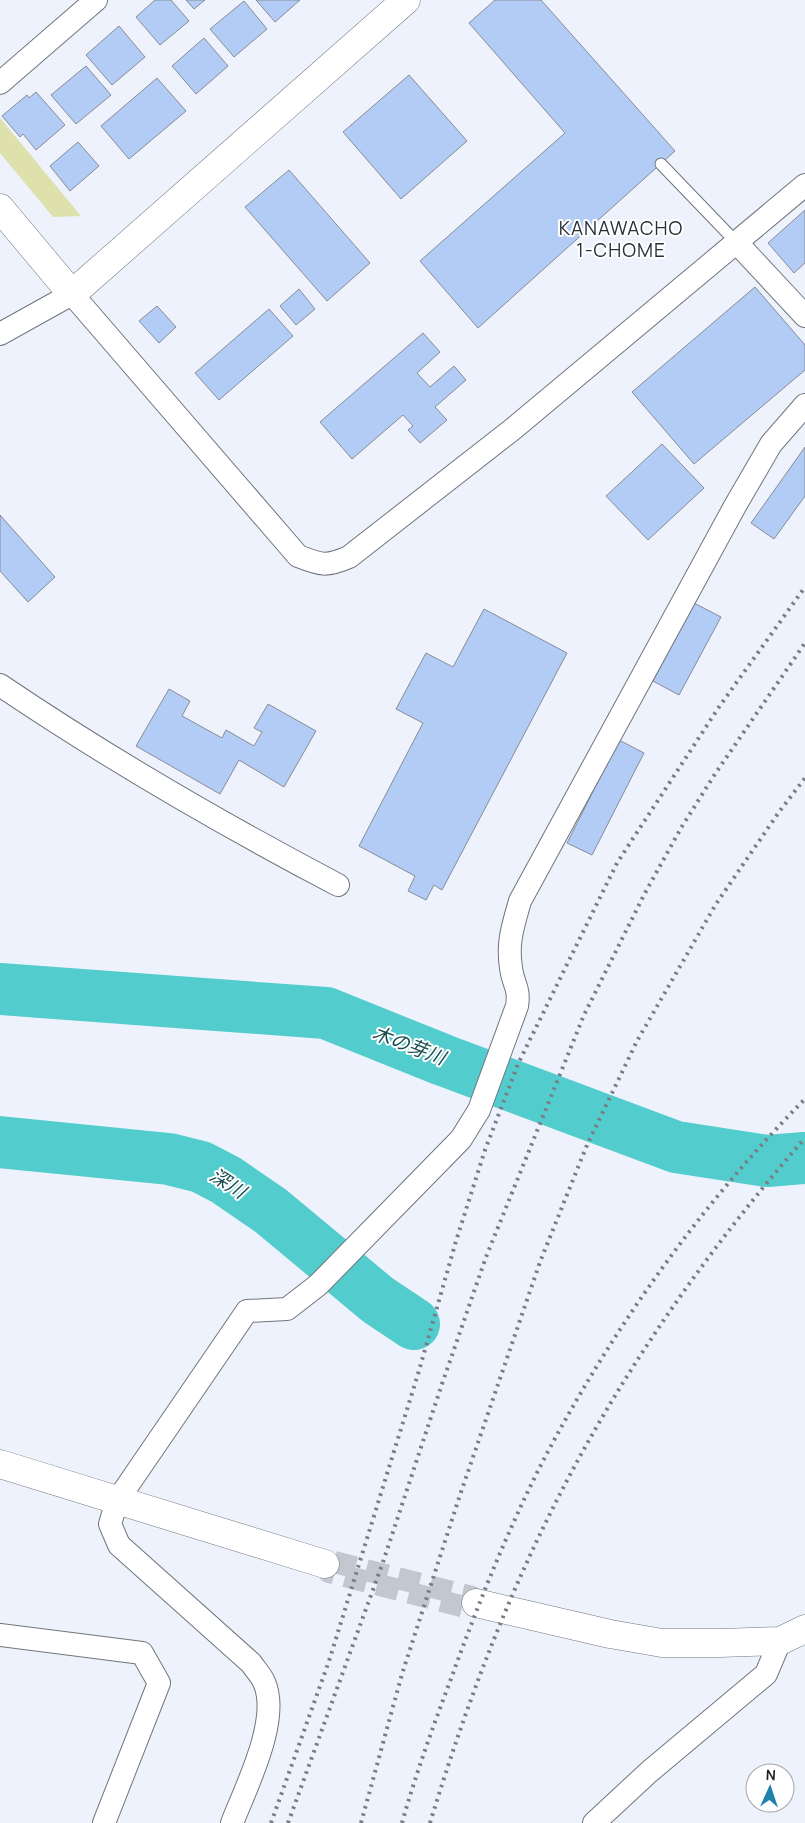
<svg xmlns="http://www.w3.org/2000/svg" width="805" height="1823" font-family="Manrope,'Noto Sans JP',sans-serif">
<style>
.green{fill:#dee1ab}
.lines{fill:none;stroke-linecap:round;stroke-linejoin:round}
.river{stroke:#53ccce;stroke-width:52}
.building{fill:#b3ccf5;stroke:#878c94}
.street-tunnel{stroke:#c3c8d0;stroke-width:22;stroke-dasharray:22 11;stroke-linecap:butt}
.lane-casing{stroke:#70757d;stroke-width:13}
.street-casing{stroke:#70757d;stroke-width:24}
.secondary-casing{stroke:#70757d;stroke-width:29}
.lane{stroke:#fff;stroke-width:11}
.street{stroke:#fff;stroke-width:22}
.secondary{stroke:#fff;stroke-width:28}
.rail{stroke:#797c82;stroke-width:4;stroke-dasharray:2.5 5;stroke-linecap:butt}
.labels{text-anchor:middle;dominant-baseline:central;stroke-width:4;stroke-linejoin:round;paint-order:stroke}
.neighbourhood-label{font-size:19px;letter-spacing:1px;fill:#2b3037;stroke:#fff}
.water-label{font-size:19px;font-style:italic;fill:#174c4d;stroke:#fff}
</style>
<rect width="100%" height="100%" fill="#edf2fc"/>
<polygon class="green" points="0,118 81,216 53,217 0,153"/>
<g class="lines">
<g class="river">
<polyline points="0,989 326,1013 443,1060 676,1147 767,1161 805,1158"/>
<polyline points="0,1142 169,1159 201,1167 226,1180 271,1211 378,1300 414,1324"/>
</g>
</g>
<g class="building">
<polygon points="155,0 171,0 189,21 160,45 136,17"/>
<polygon points="186,0 205,0 194,9"/>
<polygon points="256,0 300,0 275,22"/>
<polygon points="495,0 541,0 675,151 478,328 420,261 565,133 469,23"/>
<polygon points="244,1 267,29 234,57 210,29"/>
<polygon points="119,26 145,57 112,85 86,55"/>
<polygon points="204,38 228,66 196,94 172,66"/>
<polygon points="86,66 111,95 76,124 51,95"/>
<polygon points="409,75 467,141 401,199 343,132"/>
<polygon points="157,78 186,111 129,159 101,126"/>
<polygon points="36,92 65,125 36,150 23,134 20,137 2,116 27,95 29,98"/>
<polygon points="78,142 99,166 70,191 50,166"/>
<polygon points="289,170 370,263 327,301 245,207"/>
<polygon points="805,210 805,263 794,273 768,243"/>
<polygon points="755,287 805,345 805,370 694,464 632,392"/>
<polygon points="299,289 315,309 296,325 280,306"/>
<polygon points="157,306 176,327 159,343 139,321"/>
<polygon points="269,309 293,336 219,400 195,373"/>
<polygon points="423,333 440,352 417,373 430,387 454,366 466,380 435,407 447,420 420,443 408,430 413,426 403,415 352,459 320,422"/>
<polygon points="662,444 704,488 648,540 606,496"/>
<polygon points="805,447 805,496 774,539 751,523"/>
<polygon points="0,515 55,577 28,602 0,571"/>
<polygon points="694,603 721,617 679,695 653,681"/>
<polygon points="484,609 567,653 442,890 434,885 426,900 408,891 415,876 359,846 423,723 396,709 426,653 453,667"/>
<polygon points="169,689 190,701 182,716 222,738 226,730 254,746 262,732 254,728 268,704 316,731 284,787 239,760 220,794 136,746"/>
<polygon points="619,740 644,753 592,855 567,843"/>
</g>
<g class="lines">
<polygon class="street-tunnel" points="334,1562 472,1597 476,1603 469,1608 329,1572 325,1564"/>
<defs>
<polyline id="lane" points="661,164 737,243"/>
<g id="street">
<polyline points="0,83 96,0"/>
<polyline points="737,243 805,316"/>
<path d="M 0,334 L 72,294 L 298,556 C 321,565 326,567 349,557 L 513,429 L 805,185"/>
<path d="M 0,685 C 108,758 222,824 338,885"/>
<polyline points="0,1635 142,1653 159,1683 104,1823"/>
<path d="M 232,1823 C 246,1787 281,1719 264,1682 C 261,1675 255,1669 251,1663 L 119,1545 L 110,1524 L 117,1501 L 247,1311 L 287,1309 L 318,1285 L 461,1139 L 479,1110 L 517,1006 C 520,987 513,985 511,968 C 507,942 513,926 520,901 L 735,506 L 771,444 L 805,405"/>
<polyline points="594,1823 649,1772 766,1674 780,1641"/>
</g>
<g id="secondary">
<polyline points="0,208 72,294 406,0"/>
<polyline points="0,1464 325,1564"/>
<polyline points="476,1603 610,1634 662,1643 720,1643 780,1641 805,1629"/>
</g>
</defs>
<use href="#lane" class="lane-casing"/>
<use href="#street" class="street-casing"/>
<use href="#secondary" class="secondary-casing"/>
<use href="#lane" class="lane"/>
<use href="#street" class="street"/>
<use href="#secondary" class="secondary"/>
<g class="rail">
<polyline points="271,1823 329,1661 418,1374 456,1241 485,1150 518,1064 617,863 719,707 805,587"/>
<polyline points="288,1823 382,1565 442,1384 486,1257 584,1015 645,893 681,828 715,774 805,643"/>
<polyline points="361,1823 402,1674 460,1495 540,1262 587,1145 637,1041 716,904 779,812 805,778"/>
<path d="M 402,1823 C 416,1773 434,1724 452,1676 C 479,1602 508,1529 544,1459 C 613,1328 701,1204 805,1099"/>
<path d="M 430,1823 C 461,1721 498,1620 545,1524 C 613,1384 703,1255 805,1138"/>
</g>
</g>
<g class="labels">
<g class="neighbourhood-label">
<text x="621" y="228">KANAWACHO<tspan x="621" dy="22">1-CHOME</tspan></text>
</g>
<g class="water-label">
<text transform="translate(409 1045) rotate(21)">木の芽川</text>
<text transform="translate(228 1183) rotate(32)">深川</text>
</g>
</g>
<g transform="translate(770 1788) rotate(3)"><circle r="24" fill="#ffffff" stroke="#a5a5a7"/>
<path d="M0-4L9 19L0 12L-9 19Z" fill="#1f83ad"/>
<text y="-8" font-size="14" font-weight="bold" text-anchor="middle" fill="#1d1f22">N</text>
</g>
</svg>
